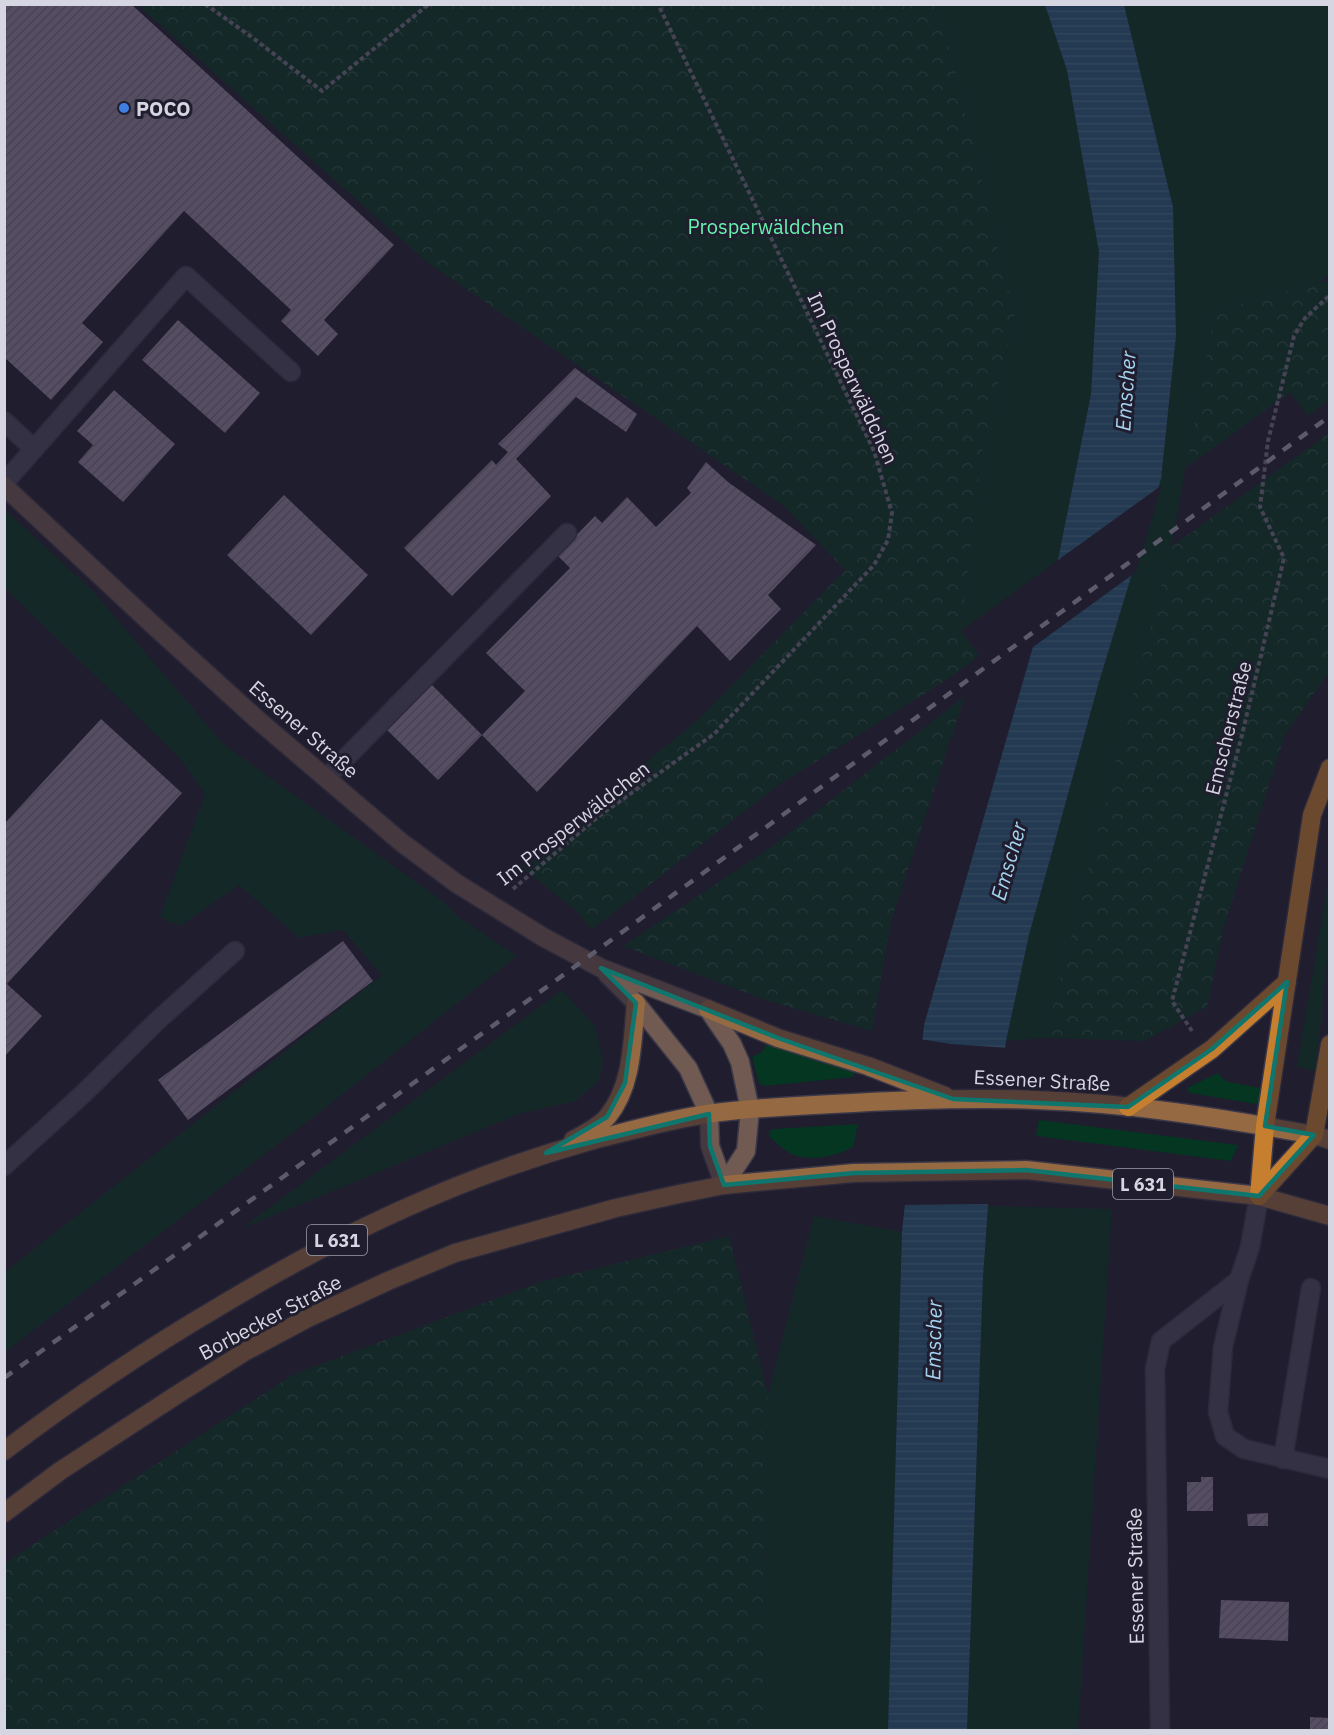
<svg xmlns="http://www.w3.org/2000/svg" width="1334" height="1735" font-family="'IBM Plex Sans',sans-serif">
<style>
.grass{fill:#053621}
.forest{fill:url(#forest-crowns)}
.water{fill:url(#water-rules)}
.pier{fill:#201d2f}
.building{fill:url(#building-hatch)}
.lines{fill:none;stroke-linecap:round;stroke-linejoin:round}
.lane-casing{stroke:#3b3848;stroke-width:21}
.street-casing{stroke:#3b3848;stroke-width:21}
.secondary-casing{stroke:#3b3848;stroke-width:21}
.primary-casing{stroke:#3b3848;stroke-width:21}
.highway-casing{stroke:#3b3848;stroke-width:21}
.path{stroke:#747282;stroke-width:4;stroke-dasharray:4.5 3;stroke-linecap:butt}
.lane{stroke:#4c4a5f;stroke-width:18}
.street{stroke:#4c4a5f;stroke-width:18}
.secondary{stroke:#715a51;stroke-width:18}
.primary{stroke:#956942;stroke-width:18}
.highway{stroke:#c67e2f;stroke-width:18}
.rail{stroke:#a7a5b4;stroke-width:4.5;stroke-dasharray:10 10;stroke-linecap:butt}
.marked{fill:none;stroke:#0f766e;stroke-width:4.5;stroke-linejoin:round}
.shop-dot{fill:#3f7fe0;stroke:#201d2f;stroke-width:2}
.labels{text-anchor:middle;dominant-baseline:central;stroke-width:6;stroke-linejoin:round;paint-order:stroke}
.shield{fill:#201d2f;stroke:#9f9eac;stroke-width:1.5}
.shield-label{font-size:18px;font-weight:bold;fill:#d6d5e2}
.poi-label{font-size:20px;font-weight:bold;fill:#d6d5e2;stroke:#201d2f;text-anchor:start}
.park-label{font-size:20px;fill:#65f3ae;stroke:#201d2f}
.street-label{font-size:20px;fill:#d6d5e2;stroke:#201d2f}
.water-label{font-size:21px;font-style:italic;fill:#a4d3ef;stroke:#201d2f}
</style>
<defs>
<pattern id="forest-crowns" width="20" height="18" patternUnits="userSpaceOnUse" patternTransform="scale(1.5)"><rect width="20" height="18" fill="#053621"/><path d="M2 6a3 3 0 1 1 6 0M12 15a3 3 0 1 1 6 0" fill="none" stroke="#295241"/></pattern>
<pattern id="water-rules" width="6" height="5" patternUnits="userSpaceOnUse" patternTransform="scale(1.5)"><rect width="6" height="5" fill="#265e7c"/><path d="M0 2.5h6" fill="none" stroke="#45748e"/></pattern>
<pattern id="building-hatch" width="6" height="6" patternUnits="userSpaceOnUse" patternTransform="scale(1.5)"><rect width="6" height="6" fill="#95879d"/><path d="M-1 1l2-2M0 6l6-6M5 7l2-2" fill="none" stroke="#7c7282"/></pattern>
</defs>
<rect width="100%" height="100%" fill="#201d2f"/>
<g class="grass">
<polygon points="939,5 1045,5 1067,70 1099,252 1091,394 1058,560 961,631 982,452 1015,317"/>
<polygon points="1124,5 1329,5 1329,275 1319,282 1215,311 1171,547 1045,1038 1006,1041 1029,935 1099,682 1161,479 1176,336 1173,207"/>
<polygon points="5,510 92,590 223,744 444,902 457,916 517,956 320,1112 5,1352 5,1272 382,975 343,930 299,938 239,885 180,926 160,917 205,794 180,758 5,588"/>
<polygon points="1329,876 1329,940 1316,1071 1297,1067"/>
<polygon points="562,990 595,1026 603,1062 598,1082 575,1101 519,1114 241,1229"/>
<polygon points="768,1043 855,1069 854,1077 764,1086 759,1083 752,1057 761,1053"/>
<polygon points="1218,1073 1225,1081 1260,1088 1259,1101 1256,1104 1190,1093 1187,1090 1189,1087"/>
<polygon points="1039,1120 1238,1145 1231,1161 1036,1136"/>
<path d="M 858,1124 L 853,1147 C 835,1157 806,1163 788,1152 C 781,1148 775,1141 769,1136 L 769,1131 L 774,1129 Z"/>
<polygon points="988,1206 1112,1209 1078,1730 967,1730 983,1277"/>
<polygon points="814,1216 902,1232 888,1730 765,1730 768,1395"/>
</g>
<g class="forest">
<polygon points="138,5 939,5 1015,317 982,452 961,631 979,656 951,677 780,784 591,930 578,912 520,866 700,718 845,570 784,506 428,263"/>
<polygon points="1329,281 1329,400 1308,416 1290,392 1186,468 1215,311 1319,282"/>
<polygon points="1329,433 1329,672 1285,735 1224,926 1207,1007 1144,1041 1045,1038 1171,547"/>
<polygon points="965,696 891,921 872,1031 765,1000 623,946 768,849"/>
<polygon points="729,1236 768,1395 765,1730 5,1730 5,1563 294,1374 540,1282"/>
</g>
<polygon class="water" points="1045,5 1124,5 1173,207 1176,336 1161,479 1099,682 1029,935 1006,1041 988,1206 983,1277 967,1730 888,1730 902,1232 924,1025 1058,560 1091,394 1099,252 1067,70"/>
<g class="pier">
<polygon points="1162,485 1136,572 1029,650 1054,563"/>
<polygon points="919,1039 951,1044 1008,1048 992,1204 902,1205"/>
</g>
<g class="building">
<polygon points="4,4 131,4 394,245 324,320 338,334 318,356 281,321 291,310 184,211 82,323 103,342 51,400 4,357"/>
<polygon points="178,320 260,393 225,433 142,360"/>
<polygon points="575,368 637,414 626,432 576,397 516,459 551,496 452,596 404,548 492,460 496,465 508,452 498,444"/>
<polygon points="114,390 175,444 123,502 78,462 93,445 77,431"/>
<polygon points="706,462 728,482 816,545 768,595 781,609 730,661 697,626 537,792 482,735 525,691 486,653 570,568 557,555 595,516 602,523 627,497 656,527 691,493 687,488"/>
<polygon points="284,495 368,575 311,635 227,555"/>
<polygon points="430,683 482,735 438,780 385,728"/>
<polygon points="101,719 182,793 7,984 42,1016 4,1057 4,824"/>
<polygon points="343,941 373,981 188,1120 158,1080"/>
<polygon points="1201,1477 1213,1477 1213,1511 1187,1511 1187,1482 1201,1482"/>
<polygon points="1268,1513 1268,1526 1248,1526 1247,1514"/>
<polygon points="1221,1600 1289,1602 1288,1641 1219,1638"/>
<polygon points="1310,1717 1330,1718 1330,1730 1310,1730"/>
</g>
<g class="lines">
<defs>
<g id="lane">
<polyline points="4,421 34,449 4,483"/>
<polyline points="34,449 186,276 291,372"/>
<polyline points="326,778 567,533"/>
<polyline points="4,1166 83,1094 156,1022 235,951"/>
<polyline points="1283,1459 1311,1288"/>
</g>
<g id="street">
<polyline points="1259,1196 1250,1247 1239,1280 1223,1347 1218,1412 1225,1436 1244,1449 1330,1469"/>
<polyline points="1160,1730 1155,1369 1161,1341 1239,1280"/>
</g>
<g id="secondary">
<polyline points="4,486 152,624 259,721 401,842 456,883 543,937 601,968 708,1009 732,1044 740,1062 750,1110 746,1151 724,1185"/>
<polyline points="607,974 636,1003 688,1068 709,1114 710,1146 724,1185"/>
</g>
<g id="primary">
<polyline points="708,1009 778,1038 868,1066 945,1096"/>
<path d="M 573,1140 C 584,1134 600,1126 608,1116 C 633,1085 632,1041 636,1003"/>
<path d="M 4,1451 C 74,1398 145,1350 220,1306 C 338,1235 457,1178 590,1141 C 629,1131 667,1120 707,1114 C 747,1108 791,1106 832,1104 C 900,1100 968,1097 1036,1100 C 1129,1103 1222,1118 1314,1135 L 1330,1140"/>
<polyline points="4,1513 60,1471 175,1396 246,1351 308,1318 388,1281 455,1253 616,1208 679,1194 724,1185 854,1173 1026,1170 1259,1196 1330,1216"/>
</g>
<g id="highway">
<polyline points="1128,1107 1212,1049 1287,982"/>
<polyline points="1259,1196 1265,1126 1312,815 1330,768"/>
<polyline points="1259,1196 1314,1135 1330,1044"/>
</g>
</defs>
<use href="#lane" class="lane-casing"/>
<use href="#street" class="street-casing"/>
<use href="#secondary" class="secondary-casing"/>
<use href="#primary" class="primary-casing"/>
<use href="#highway" class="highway-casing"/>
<g class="path">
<polyline points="205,4 253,38 322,91 429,4"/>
<polyline points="513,889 599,816 714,734 874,565 888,540 892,513 874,451 658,4"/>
<polyline points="1192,1031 1172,1001 1242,735 1284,558 1260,507 1268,441 1294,336 1305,318 1330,295"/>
</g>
<use href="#lane" class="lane"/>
<use href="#street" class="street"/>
<use href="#secondary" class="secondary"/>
<use href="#primary" class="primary"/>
<use href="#highway" class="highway"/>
<polyline class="rail" points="4,1378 555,981 1330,416"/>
</g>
<path d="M0 0H1334V1735H0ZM 601,968 L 778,1038 L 953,1099 L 1128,1107 L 1212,1049 L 1287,982 L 1265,1126 L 1314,1135 L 1259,1196 L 1026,1170 L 854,1173 L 724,1185 L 710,1146 L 709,1114 L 546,1153 L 607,1117 L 625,1083 L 636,1003 Z" fill="#201d2f" fill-opacity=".55" fill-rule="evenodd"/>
<path class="marked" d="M 601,968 L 778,1038 L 953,1099 L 1128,1107 L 1212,1049 L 1287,982 L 1265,1126 L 1314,1135 L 1259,1196 L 1026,1170 L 854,1173 L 724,1185 L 710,1146 L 709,1114 L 546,1153 L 607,1117 L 625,1083 L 636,1003 Z"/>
<circle class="shop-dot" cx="124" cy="108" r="6"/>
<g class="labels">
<g class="shield">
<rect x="1113" y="1169" width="60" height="30" rx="4.5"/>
<rect x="307" y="1225" width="60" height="30" rx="4.5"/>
</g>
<g class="shield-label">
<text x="1143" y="1184">L 631</text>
<text x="337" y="1240">L 631</text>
</g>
<g class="poi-label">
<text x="136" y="108">POCO</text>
</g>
<g class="park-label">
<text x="766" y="226">Prosperwäldchen</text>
</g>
<g class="street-label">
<text transform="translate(853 378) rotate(65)">Im Prosperwäldchen</text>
<text transform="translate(1228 728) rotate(-76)">Emscherstraße</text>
<text transform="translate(304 729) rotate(41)">Essener Straße</text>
<text transform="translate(573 823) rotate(-38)">Im Prosperwäldchen</text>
<text transform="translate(1042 1080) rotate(3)">Essener Straße</text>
<text transform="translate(270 1317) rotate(-28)">Borbecker Straße</text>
<text transform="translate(1135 1576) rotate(-91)">Essener Straße</text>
</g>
<g class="water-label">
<text transform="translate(1125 391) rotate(-86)">Emscher</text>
<text transform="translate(1008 861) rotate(-74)">Emscher</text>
<text transform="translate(933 1340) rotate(-89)">Emscher</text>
</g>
</g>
<rect width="1334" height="1735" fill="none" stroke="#d6d5e2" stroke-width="12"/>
</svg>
